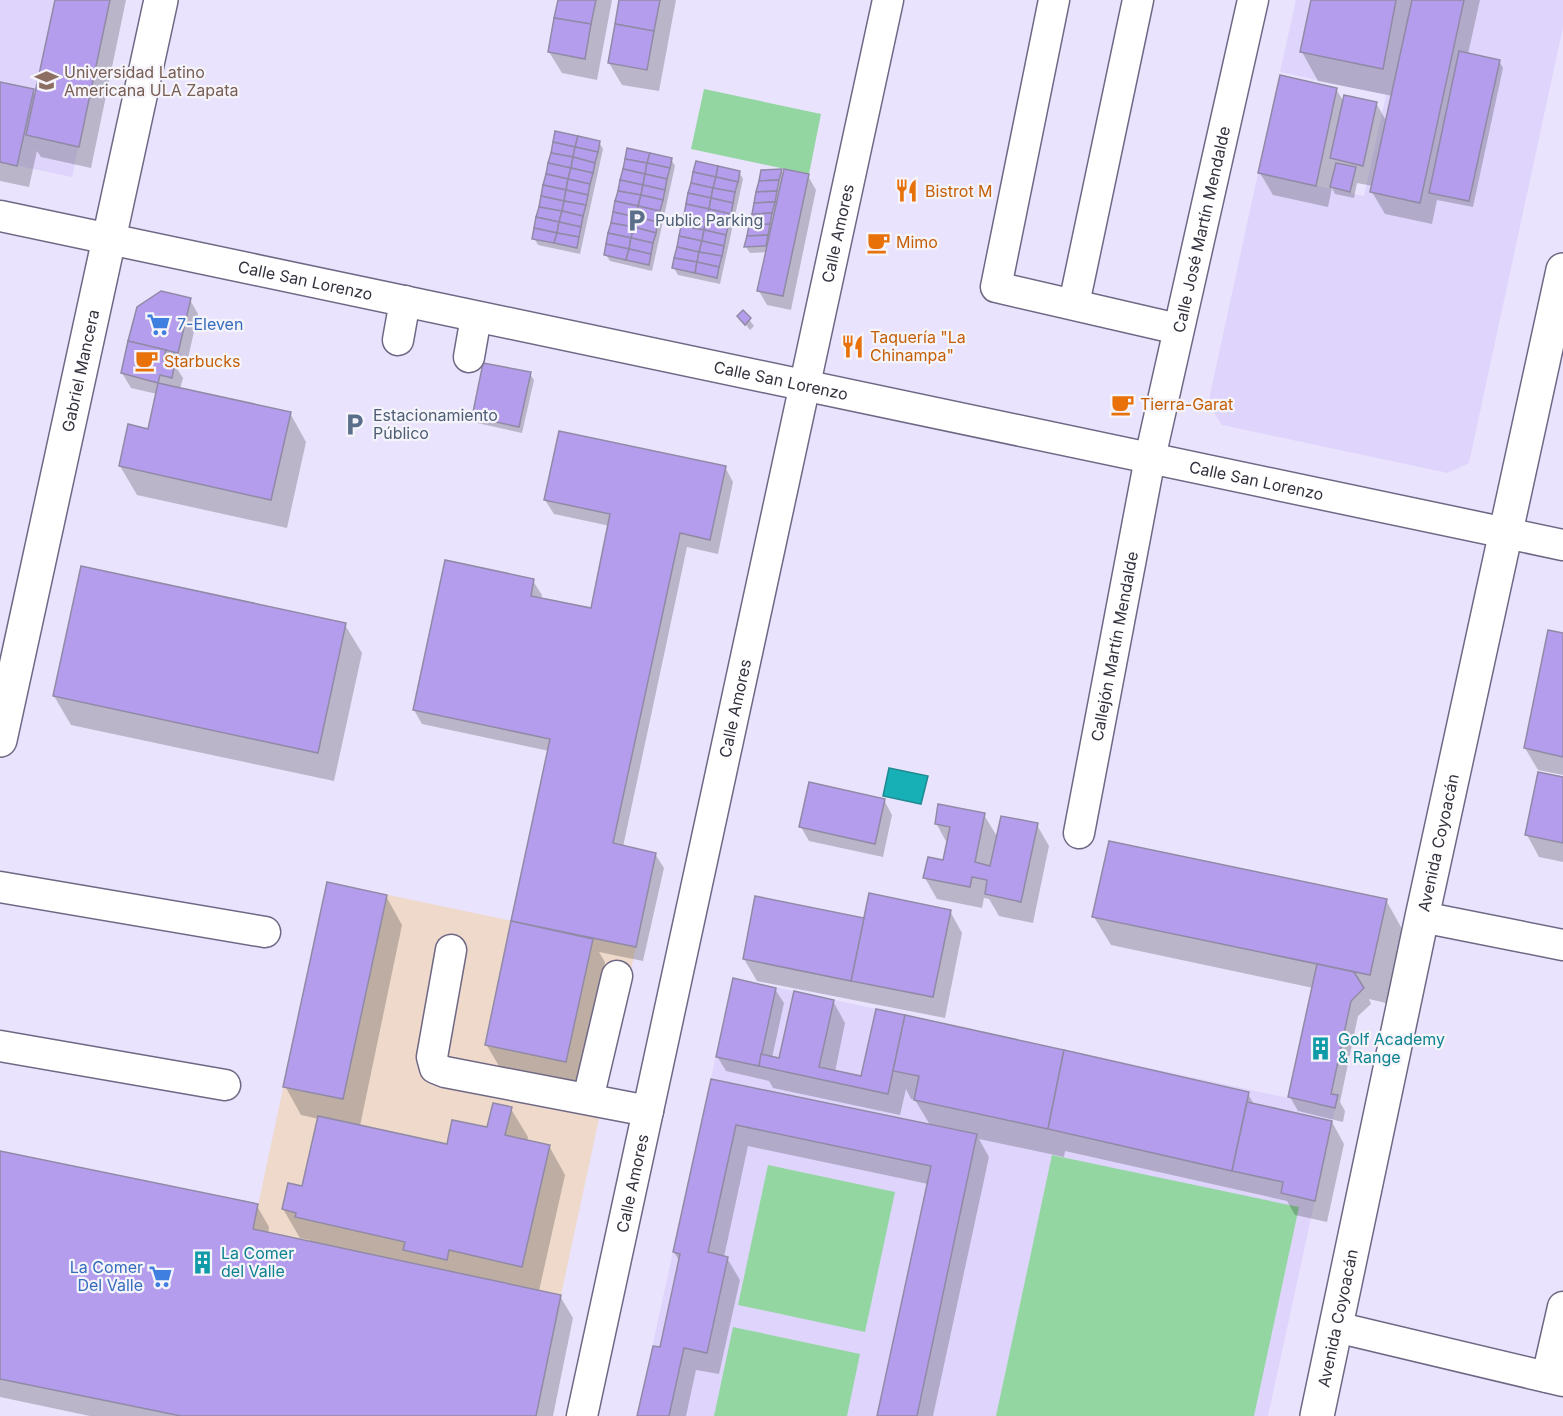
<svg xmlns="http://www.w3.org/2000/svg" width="1563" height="1416" font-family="Inter,sans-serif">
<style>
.commercial{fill:#eed9cb}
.built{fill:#dfd5fc}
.green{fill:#93d6a1}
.water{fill:#16b0b6;stroke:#1f8a92;stroke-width:1.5}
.shadow{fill:#0003}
.building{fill:#b49dec;stroke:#918aa7;stroke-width:1.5}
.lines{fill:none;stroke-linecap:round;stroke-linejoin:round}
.minor-casing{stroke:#6f6884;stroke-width:33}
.major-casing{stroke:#6f6884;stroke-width:36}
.minor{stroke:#fff;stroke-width:30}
.major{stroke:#fff;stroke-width:33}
.labels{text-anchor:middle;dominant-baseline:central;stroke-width:4.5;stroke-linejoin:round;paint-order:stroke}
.education-label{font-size:16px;fill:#785e54;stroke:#f5f4fa;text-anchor:start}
.food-label{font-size:16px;fill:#c56008;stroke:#f5f4fa;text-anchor:start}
.service-label{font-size:16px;fill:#4e5e75;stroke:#f5f4fa;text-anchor:start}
.street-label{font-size:16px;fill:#35313e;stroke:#f5f4fa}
.shop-label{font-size:16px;fill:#366cbe;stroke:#f5f4fa;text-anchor:start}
.culture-label{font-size:16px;fill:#0d838f;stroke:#f5f4fa;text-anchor:start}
</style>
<rect width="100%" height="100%" fill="#eae3fd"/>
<polygon class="commercial" points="327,882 636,947 561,1295 253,1229"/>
<g class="built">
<polygon points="0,0 110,0 72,177 0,162"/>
<polygon points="1296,0 1563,0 1563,27 1469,463 1448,473 1222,425 1208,404 1258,173 1364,196 1386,95 1280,72"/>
<polygon points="733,978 1335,1108 1268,1416 637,1416"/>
</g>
<g class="green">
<polygon points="704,89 821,114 809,174 691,149"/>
<polygon points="1052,1155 1299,1207 1254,1416 996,1416"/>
<polygon points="768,1165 895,1192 865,1332 738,1305"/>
<polygon points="733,1327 860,1354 847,1416 714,1416"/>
</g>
<polygon class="water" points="889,768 928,776 921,804 883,796"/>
<g class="shadow">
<polygon points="57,0 126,0 91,168 41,157 37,151 29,187 0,181 0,84 33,91 36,97"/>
<polygon points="559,0 612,0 597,80 562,73 549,52"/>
<polygon points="621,0 676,0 659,91 622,85 609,63"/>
<polygon points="1312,0 1480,0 1468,54 1499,61 1503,68 1473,207 1437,200 1432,224 1385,214 1372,192 1373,186 1357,183 1354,198 1335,194 1332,188 1328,207 1273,195 1260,173 1336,89 1344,102 1376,103 1387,122 1393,96 1318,81 1302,52"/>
<polygon points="599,142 603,149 580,254 538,245 534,238"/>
<polygon points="671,159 675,166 652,271 610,261 606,255"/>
<polygon points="781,170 784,175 808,176 816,190 791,310 767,305 759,291 767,252 750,253 746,247"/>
<polygon points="739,172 743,179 720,284 678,275 674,268"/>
<polygon points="190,300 198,314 186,367 174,364 183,378 180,389 290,413 306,442 287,528 137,495 120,466 149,430 157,394 131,388 122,373"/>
<polygon points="743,312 754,326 750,330 739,316"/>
<polygon points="530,374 534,380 522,433 477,423 473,417"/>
<polygon points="725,467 733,482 718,554 687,547 623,847 655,854 664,868 643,961 599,952 605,962 578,1083 499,1066 486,1044 549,751 422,724 414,710 533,581 542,595 541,599 592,610 610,526 554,514 545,500"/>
<polygon points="345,625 362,653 334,781 71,725 54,696"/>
<polygon points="1563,634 1563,775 1538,770 1525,748"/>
<polygon points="1563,779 1563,862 1539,857 1527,835"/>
<polygon points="884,800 892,815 883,857 809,841 801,827"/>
<polygon points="984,815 998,838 1037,825 1049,846 1033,923 999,916 989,899 984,898 982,908 937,899 925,878 944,862 948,845 936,823"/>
<polygon points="386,896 402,925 360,1126 448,1146 488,1129 511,1109 528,1137 527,1142 549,1146 565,1175 539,1291 560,1296 573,1318 553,1416 90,1416 0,1397 0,1153 257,1206 269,1227 268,1234 309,1243 310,1240 300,1238 283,1209 303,1188 319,1119 301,1115 285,1086"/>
<polygon points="1386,900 1402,929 1386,1003 1369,999 1371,1004 1358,1016 1340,1102 1345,1111 1343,1122 1298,1111 1290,1097 1313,988 1111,945 1094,917"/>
<polygon points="950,911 962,933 945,1018 757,981 744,959"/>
<polygon points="775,989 784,1003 772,1058 780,1060 833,1001 845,1023 835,1072 862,1077 877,1011 1248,1094 1255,1106 1332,1122 1344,1144 1327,1222 1295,1215 1287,1201 1065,1151 1064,1157 979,1139 989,1157 933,1416 878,1416 928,1184 748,1146 724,1257 727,1258 740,1280 719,1374 696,1370 686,1416 639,1416 661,1349 680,1262 674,1252 712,1081 930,1125 915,1100 911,1099 906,1089 900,1115 773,1088 769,1081 726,1071 717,1056"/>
</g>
<g class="building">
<polygon points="55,0 110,0 79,147 26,135"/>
<polygon points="558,0 596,0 591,24 554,18"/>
<polygon points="619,0 660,0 654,31 615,24"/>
<polygon points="1311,0 1396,0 1383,69 1300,52"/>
<polygon points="1412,0 1464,0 1420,203 1370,192"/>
<polygon points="554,18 591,24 585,59 548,52"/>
<polygon points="615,24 654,31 647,70 608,63"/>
<polygon points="1459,51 1500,60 1469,201 1429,193"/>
<polygon points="1280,75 1337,88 1316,186 1258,173"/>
<polygon points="0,82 34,89 17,166 0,162"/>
<polygon points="1344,95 1377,102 1363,166 1330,158"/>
<polygon points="555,131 578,136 575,147 553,142"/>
<polygon points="578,136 600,141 598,152 575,147"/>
<polygon points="553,142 575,147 573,157 551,153"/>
<polygon points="575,147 598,152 595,163 573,157"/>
<polygon points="627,148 650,153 647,163 625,159"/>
<polygon points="551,153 573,157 571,168 548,163"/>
<polygon points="650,153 672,158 670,168 647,163"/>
<polygon points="573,157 595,163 593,173 571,168"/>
<polygon points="625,159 647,163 645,174 623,169"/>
<polygon points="696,161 718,166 716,177 693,172"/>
<polygon points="548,163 571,168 568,179 546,174"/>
<polygon points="647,163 670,168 667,179 645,174"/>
<polygon points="1336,163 1356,167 1350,192 1330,187"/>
<polygon points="718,166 740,171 738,182 716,177"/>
<polygon points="571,168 593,173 590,184 568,179"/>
<polygon points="623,169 645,174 643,185 620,180"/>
<polygon points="782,169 779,180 759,181 761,170"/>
<polygon points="784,169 809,174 783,296 757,291"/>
<polygon points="693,172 716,177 713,188 691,183"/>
<polygon points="546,174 568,179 566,190 543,185"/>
<polygon points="645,174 667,179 665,190 643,185"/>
<polygon points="716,177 738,182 735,192 713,188"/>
<polygon points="568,179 590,184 588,195 566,190"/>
<polygon points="620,180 643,185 641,195 618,191"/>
<polygon points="779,180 777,191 756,192 759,181"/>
<polygon points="691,183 713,188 711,198 688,193"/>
<polygon points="543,185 566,190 564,201 541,196"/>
<polygon points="643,185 665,190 663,200 641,195"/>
<polygon points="713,188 735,192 733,203 711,198"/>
<polygon points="566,190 588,195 586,205 564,201"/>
<polygon points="618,191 641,195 638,206 615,201"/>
<polygon points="777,191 775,202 754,203 756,192"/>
<polygon points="688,193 711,198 709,209 686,204"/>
<polygon points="641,195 663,200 660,211 638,206"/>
<polygon points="541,196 564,201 562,211 539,207"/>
<polygon points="711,198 733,203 731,214 709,209"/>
<polygon points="564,201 586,205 583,216 562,211"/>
<polygon points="615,201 638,206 636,217 613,212"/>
<polygon points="775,202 772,213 752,214 754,203"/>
<polygon points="686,204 709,209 706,220 684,215"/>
<polygon points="638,206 660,211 658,222 636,217"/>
<polygon points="539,207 562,211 559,222 536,217"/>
<polygon points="709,209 731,214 729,224 706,220"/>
<polygon points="562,211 583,216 581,227 559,222"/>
<polygon points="613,212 636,217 634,227 611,223"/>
<polygon points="772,213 770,224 749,225 752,214"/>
<polygon points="684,215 706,220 704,230 681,226"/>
<polygon points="536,217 559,222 557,233 534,228"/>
<polygon points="636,217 658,222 656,233 634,227"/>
<polygon points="706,220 729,224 726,235 704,230"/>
<polygon points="559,222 581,227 579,237 557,233"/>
<polygon points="611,223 634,227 631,238 608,233"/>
<polygon points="770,224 768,235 747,236 749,225"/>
<polygon points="681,226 704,230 702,241 679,236"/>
<polygon points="634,227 656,233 653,243 631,238"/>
<polygon points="534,228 557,233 554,243 532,239"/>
<polygon points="704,230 726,235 724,246 702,241"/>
<polygon points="557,233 579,237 577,248 554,243"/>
<polygon points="608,233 631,238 629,249 606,244"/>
<polygon points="768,235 766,246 744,247 747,236"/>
<polygon points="679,236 702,241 699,252 677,247"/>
<polygon points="631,238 653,243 651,254 629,249"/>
<polygon points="702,241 724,246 722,256 699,252"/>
<polygon points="606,244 629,249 626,260 604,255"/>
<polygon points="677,247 699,252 697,262 674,258"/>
<polygon points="629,249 651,254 649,265 626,260"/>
<polygon points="699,252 722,256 719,267 697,262"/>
<polygon points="674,258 697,262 695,273 672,268"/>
<polygon points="697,262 719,267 717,278 695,273"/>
<polygon points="161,291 191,298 178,353 128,341 137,307"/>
<polygon points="743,310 751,318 745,325 737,316"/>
<polygon points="128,341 166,350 163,360 175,363 172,378 160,375 158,383 121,373"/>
<polygon points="483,363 531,372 519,427 472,417"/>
<polygon points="158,383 291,412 271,500 119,466 128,424 148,429"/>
<polygon points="559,431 726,466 710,540 680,533 613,843 656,853 636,947 511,921 550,739 413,710 445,560 534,579 531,596 591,608 610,514 544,500"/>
<polygon points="81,566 346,623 318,753 53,696"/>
<polygon points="1548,630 1563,633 1563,757 1524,748"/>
<polygon points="1538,772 1563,777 1563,843 1525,835"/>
<polygon points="809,782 885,799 875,844 799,827"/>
<polygon points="938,804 985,813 975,862 990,866 1001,816 1038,823 1021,902 985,894 987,880 972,877 970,887 923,878 928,857 943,860 950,827 935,824"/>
<polygon points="1109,841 1387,899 1370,975 1092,917"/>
<polygon points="327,882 387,895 343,1099 283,1087"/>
<polygon points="869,893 951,910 933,997 851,981"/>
<polygon points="755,896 864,918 851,981 743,959"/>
<polygon points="511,921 593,939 566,1062 485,1045"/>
<polygon points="1317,964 1354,972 1364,988 1351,1001 1331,1094 1338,1095 1335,1108 1288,1097"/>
<polygon points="733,978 776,988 759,1066 716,1057"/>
<polygon points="794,991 834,1000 819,1067 861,1076 876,1009 905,1015 888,1094 759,1066 761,1054 779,1058"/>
<polygon points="905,1015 1064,1050 1048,1129 914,1100 919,1076 893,1071"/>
<polygon points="1064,1050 1249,1092 1232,1171 1048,1129"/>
<polygon points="711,1079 977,1134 917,1416 877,1416 931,1166 736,1125 708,1252 728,1257 707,1353 684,1348 669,1416 637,1416 653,1346 660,1347 680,1254 673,1252"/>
<polygon points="1247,1102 1332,1121 1315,1201 1281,1193 1283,1182 1232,1171"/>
<polygon points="493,1103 512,1107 505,1135 550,1145 522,1267 449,1250 447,1260 403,1250 405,1242 295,1217 296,1213 282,1209 288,1183 302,1186 318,1116 447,1144 452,1120 487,1127"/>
<polygon points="0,1151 258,1204 253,1229 561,1295 536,1416 181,1416 0,1379"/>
</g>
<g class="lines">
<defs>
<g id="minor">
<polyline points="1054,0 996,287 1178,329"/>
<path id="s1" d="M 0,216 L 1563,545"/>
<polyline points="1074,304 1138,0"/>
<polyline points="398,340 405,301"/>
<polyline points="469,357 476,317"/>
<path id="s2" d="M 1079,833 L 1150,458 L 1253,0"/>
<polyline points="0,887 265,932"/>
<polyline points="1422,917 1563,945"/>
<polyline points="451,950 432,1057 435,1068 445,1072 648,1111"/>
<polyline points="0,1046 225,1085"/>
<polyline points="588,1099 617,976"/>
<polyline points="1336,1327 1563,1381"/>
<polyline points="1547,1377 1563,1307"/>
<path id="s3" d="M 582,1416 L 888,0"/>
</g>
<g id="major">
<path id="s4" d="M 0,740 L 161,0"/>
<path id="s5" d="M 1317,1416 L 1422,917 L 1563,270"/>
</g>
</defs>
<use href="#minor" class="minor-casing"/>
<use href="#major" class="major-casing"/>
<use href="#minor" class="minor"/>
<use href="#major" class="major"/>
</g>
<defs>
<symbol id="university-bare" viewBox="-9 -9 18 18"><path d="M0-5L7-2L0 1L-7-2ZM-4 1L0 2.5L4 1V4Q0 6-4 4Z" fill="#8d6e63" stroke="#f5f4fa" stroke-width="2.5" paint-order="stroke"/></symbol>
<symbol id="restaurant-bare" viewBox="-9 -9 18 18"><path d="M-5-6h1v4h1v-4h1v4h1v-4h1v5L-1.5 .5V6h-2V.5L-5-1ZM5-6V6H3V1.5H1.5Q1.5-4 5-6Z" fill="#e8710a" stroke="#f5f4fa" stroke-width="2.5" paint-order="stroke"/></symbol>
<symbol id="parking-bare" viewBox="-9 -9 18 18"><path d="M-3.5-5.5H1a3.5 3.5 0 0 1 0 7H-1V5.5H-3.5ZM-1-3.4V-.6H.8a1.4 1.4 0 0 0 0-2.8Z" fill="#5c6f8a" stroke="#f5f4fa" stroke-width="2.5" paint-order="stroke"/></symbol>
<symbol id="cafe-bare" viewBox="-9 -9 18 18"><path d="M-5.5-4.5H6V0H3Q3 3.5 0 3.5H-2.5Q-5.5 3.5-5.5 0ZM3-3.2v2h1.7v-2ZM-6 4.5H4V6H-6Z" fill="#e8710a" stroke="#f5f4fa" stroke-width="2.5" paint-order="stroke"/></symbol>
<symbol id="supermarket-bare" viewBox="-9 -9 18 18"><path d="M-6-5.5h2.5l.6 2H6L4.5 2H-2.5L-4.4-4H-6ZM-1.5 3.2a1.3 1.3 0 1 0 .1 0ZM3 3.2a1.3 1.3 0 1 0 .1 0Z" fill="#3f7fe0" stroke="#f5f4fa" stroke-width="2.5" paint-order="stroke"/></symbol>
<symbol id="building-bare" viewBox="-9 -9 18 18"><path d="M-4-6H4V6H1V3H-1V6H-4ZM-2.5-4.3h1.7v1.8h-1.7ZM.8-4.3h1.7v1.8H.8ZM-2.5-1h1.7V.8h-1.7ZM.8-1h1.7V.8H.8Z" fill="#0f9aa8" stroke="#f5f4fa" stroke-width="2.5" paint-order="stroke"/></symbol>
</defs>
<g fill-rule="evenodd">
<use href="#university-bare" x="30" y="64" width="33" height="33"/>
<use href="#restaurant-bare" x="890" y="174" width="33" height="33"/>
<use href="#parking-bare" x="620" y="204" width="33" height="33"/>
<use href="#cafe-bare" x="862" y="226" width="33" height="33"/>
<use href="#supermarket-bare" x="142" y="308" width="33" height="33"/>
<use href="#restaurant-bare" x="836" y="330" width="33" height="33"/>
<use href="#cafe-bare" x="130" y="344" width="33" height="33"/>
<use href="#cafe-bare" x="1106" y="388" width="33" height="33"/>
<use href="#parking-bare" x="338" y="408" width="33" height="33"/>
<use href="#building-bare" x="1304" y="1032" width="33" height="33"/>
<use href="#building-bare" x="186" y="1246" width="33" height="33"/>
<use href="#supermarket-bare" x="144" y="1260" width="33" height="33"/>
</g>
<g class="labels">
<g class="education-label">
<text x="64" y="72">Universidad Latino<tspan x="64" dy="18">Americana ULA Zapata</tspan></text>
</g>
<g class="food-label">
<text x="925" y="191">Bistrot M</text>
<text x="896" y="242">Mimo</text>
<text x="870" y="337">Taquería "La<tspan x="870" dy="18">Chinampa"</tspan></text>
<text x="164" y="361">Starbucks</text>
<text x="1140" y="404">Tierra-Garat</text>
</g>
<g class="service-label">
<text x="655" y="220">Public Parking</text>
<text x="373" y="415">Estacionamiento<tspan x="373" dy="18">Público</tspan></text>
</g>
<g class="street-label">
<text stroke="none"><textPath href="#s2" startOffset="616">Calle José Martín Mendalde</textPath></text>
<text stroke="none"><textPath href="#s3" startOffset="1210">Calle Amores</textPath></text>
<text stroke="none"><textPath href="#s1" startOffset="312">Calle San Lorenzo</textPath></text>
<text stroke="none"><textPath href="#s4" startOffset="378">Gabriel Mancera</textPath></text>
<text stroke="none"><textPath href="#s1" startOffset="798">Calle San Lorenzo</textPath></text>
<text stroke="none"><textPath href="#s1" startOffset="1284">Calle San Lorenzo</textPath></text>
<text stroke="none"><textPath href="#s2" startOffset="190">Callejón Martín Mendalde</textPath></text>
<text stroke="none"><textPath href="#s3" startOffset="724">Calle Amores</textPath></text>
<text stroke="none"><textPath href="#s5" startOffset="586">Avenida Coyoacán</textPath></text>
<text stroke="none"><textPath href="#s3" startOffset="238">Calle Amores</textPath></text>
<text stroke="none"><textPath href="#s5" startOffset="100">Avenida Coyoacán</textPath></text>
</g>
<g class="shop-label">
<text x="177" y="324">7-Eleven</text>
<text x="143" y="1267" text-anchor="end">La Comer<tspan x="143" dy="18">Del Valle</tspan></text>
</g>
<g class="culture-label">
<text x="1338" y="1039">Golf Academy<tspan x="1338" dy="18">&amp; Range</tspan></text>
<text x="221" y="1253">La Comer<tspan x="221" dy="18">del Valle</tspan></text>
</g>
</g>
</svg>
